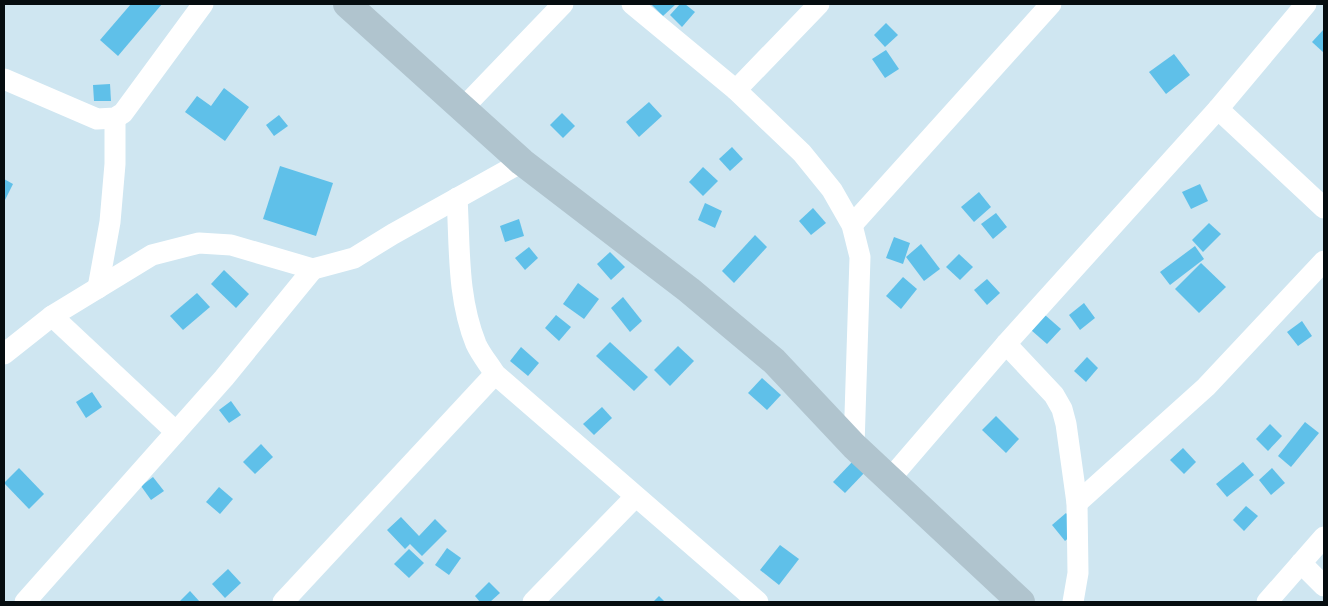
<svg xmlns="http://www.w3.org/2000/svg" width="1328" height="606" font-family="'Titillium Web',sans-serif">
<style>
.building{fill:#5fc0e9}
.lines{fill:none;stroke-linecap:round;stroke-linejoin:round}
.street{stroke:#fff;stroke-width:21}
.secondary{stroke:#b0c4ce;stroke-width:28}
</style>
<rect width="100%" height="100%" fill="#cfe6f1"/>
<g class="building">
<polygon points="131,4 162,4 118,56 100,40"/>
<polygon points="651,4 676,4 663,16"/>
<polygon points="680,4 685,4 695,12 682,27 670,15"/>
<polygon points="886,23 898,35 885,47 874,35"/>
<polygon points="1324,29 1324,53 1312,42"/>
<polygon points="886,50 899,69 885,78 872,59"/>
<polygon points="1174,54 1190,75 1166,94 1149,72"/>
<polygon points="110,84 111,101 94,101 93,85"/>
<polygon points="224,88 249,107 225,141 185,112 197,96 211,106"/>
<polygon points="649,102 662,116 639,137 626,122"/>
<polygon points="562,113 575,126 563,138 550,125"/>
<polygon points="279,115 288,126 274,136 266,125"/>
<polygon points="732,147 743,159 730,171 719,159"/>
<polygon points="280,166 333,183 316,236 263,219"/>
<polygon points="703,167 718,181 703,196 689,182"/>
<polygon points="4,179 13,184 4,202"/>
<polygon points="1200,184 1208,201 1191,209 1182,192"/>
<polygon points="979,192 991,207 974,222 961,207"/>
<polygon points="705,203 722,211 715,228 698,220"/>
<polygon points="813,208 826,223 811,235 799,221"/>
<polygon points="996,213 1007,227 993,239 981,224"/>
<polygon points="519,219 524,236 505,242 500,226"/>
<polygon points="1209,223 1221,234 1203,252 1192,240"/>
<polygon points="755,235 767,247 734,283 722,271"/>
<polygon points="894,237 910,243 903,264 886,258"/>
<polygon points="921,244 940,269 924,281 906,257"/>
<polygon points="1195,246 1204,259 1170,285 1160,272"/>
<polygon points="529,247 538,258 525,270 515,258"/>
<polygon points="610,252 625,267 611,280 597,264"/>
<polygon points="959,254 973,267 960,280 946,267"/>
<polygon points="1201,263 1226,287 1199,313 1175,289"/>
<polygon points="224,270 249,294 236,308 211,284"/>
<polygon points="903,277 917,289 901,309 886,296"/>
<polygon points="987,279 1000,293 987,305 974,290"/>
<polygon points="578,283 599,299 584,319 563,304"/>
<polygon points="197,293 210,307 183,330 170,316"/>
<polygon points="623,297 642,321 630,332 611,308"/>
<polygon points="1084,303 1095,318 1080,330 1069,315"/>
<polygon points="556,315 571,327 559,341 545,328"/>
<polygon points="1045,315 1061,329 1047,344 1031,330"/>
<polygon points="1302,321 1312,336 1298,346 1287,332"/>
<polygon points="610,342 648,377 634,391 596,356"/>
<polygon points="678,346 694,361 670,386 654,370"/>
<polygon points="521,347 539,363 528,376 510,361"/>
<polygon points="1087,357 1098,368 1086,382 1074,371"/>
<polygon points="762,378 781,395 767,410 748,393"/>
<polygon points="92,392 102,407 86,418 76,402"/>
<polygon points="231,401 241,415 229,423 219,410"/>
<polygon points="602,407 612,418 594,435 583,424"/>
<polygon points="996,416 1019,439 1006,453 982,430"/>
<polygon points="1305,422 1319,433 1291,467 1278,456"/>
<polygon points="1270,424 1282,436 1268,451 1256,439"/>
<polygon points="261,444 273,457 255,474 243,462"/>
<polygon points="1183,448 1196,462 1184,474 1170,460"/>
<polygon points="855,459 867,470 845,493 833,482"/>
<polygon points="1243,462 1254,475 1227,497 1216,484"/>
<polygon points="19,468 44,494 29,509 4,483"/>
<polygon points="1272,468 1285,483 1271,495 1259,480"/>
<polygon points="153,477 164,491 151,500 141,486"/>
<polygon points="219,487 233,499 220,514 206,502"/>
<polygon points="1246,506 1258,516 1244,531 1233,520"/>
<polygon points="1066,513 1080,528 1065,541 1052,525"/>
<polygon points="401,517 419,536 435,519 447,531 422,556 410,544 405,549 387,530"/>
<polygon points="780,545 799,559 779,585 760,570"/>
<polygon points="447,548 461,558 449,575 435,565"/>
<polygon points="409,549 424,563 409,578 394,564"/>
<polygon points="228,569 241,583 225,598 212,584"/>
<polygon points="489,582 500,593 490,602 480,602 475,596"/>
<polygon points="190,591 200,602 179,602"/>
<polygon points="659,596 665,602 653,602"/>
</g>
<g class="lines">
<g class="street">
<polyline points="632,4 736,90 802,153 832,190 852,225 860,257 854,446"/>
<polyline points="4,79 97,119 115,118 123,113 203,4"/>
<polyline points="736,90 819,4"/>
<polyline points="463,108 563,4"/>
<polyline points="1218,109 1324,208"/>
<path d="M 457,198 C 460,248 457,297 476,344 C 481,355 489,364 495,374 L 758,602"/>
<polyline points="852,225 1051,4"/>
<polyline points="98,288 110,222 115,164 115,118"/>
<polyline points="52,316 176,432"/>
<polyline points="1006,344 1054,395 1062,409 1066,424 1077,503 1078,573 1073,602"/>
<polyline points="4,354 52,316 152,255 199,243 231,245 313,269 354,258 393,234 522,162"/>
<polyline points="889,480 1006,344 1218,109 1306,4"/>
<polyline points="1077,503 1206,387 1324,261"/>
<polyline points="1301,563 1324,586"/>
<polyline points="25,602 224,378 313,269"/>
<polyline points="283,602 495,374"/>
<polyline points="533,602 635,497"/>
<polyline points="1267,602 1324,537"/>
</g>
<polyline class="secondary" points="347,4 522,162 689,290 774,361 854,446 1021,602"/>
</g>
<rect width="1328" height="606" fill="none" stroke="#060d10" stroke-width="10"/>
</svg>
